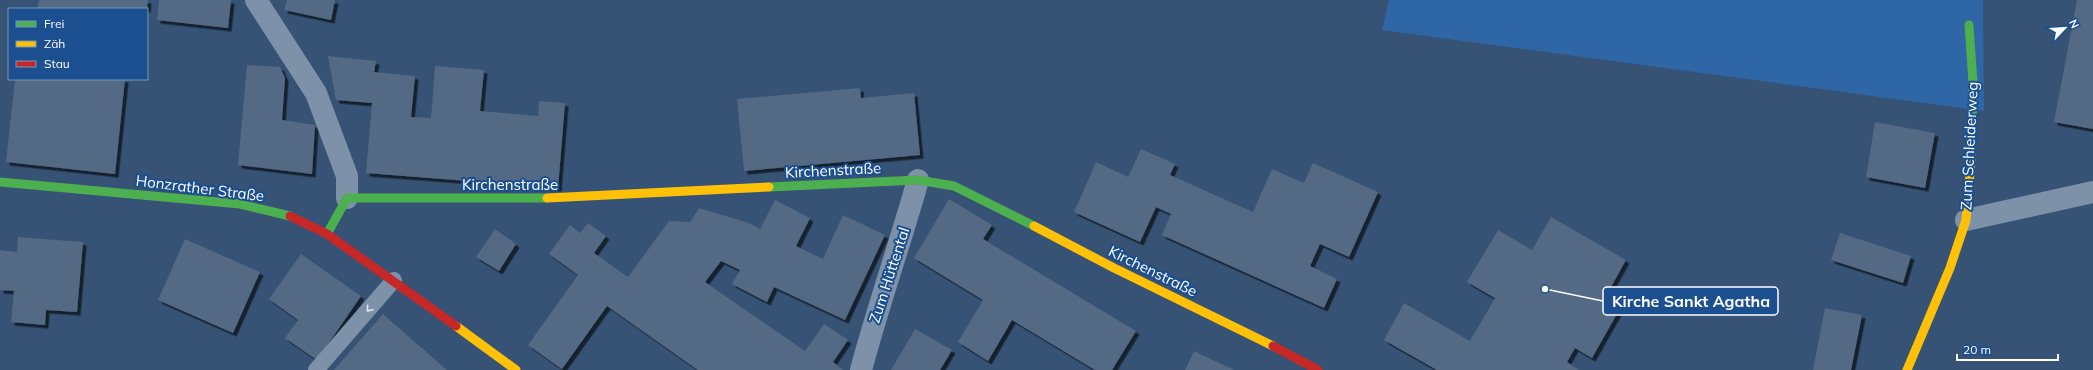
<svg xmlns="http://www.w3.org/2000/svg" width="2093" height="370" font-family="Mulish,sans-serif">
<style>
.green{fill:#2f66a5}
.building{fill:#526984;filter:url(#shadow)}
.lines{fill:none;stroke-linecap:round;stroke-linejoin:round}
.lane{stroke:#7d92a8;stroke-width:16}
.street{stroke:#7d92a8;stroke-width:22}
.fast{stroke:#4caf50;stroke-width:9}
.slow{stroke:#ffc107;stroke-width:9}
.jam{stroke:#c62828;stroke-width:9}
.oneway{stroke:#e5e9ee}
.labels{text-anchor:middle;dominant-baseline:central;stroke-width:4;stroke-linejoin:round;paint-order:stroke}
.street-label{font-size:15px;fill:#fff;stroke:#1b4f8f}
.leader{fill:none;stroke:#fff;stroke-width:1.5}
.callout-dot{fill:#fff;stroke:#1b4f8f;stroke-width:1.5}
.callout{fill:#1b4f8f;stroke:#fff;stroke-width:1.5}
.callout-label{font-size:16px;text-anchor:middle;font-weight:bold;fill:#fff}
</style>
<defs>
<filter id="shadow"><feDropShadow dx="3.5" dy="3.5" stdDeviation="0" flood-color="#0009"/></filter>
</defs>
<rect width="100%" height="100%" fill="#365274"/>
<polygon class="green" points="1389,0 1983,0 1984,111 1382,30"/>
<g class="building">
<polygon points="39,0 148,0 147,9 37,9"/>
<polygon points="159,0 231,0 228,28 157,20"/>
<polygon points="287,0 335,0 331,20 284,10"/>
<polygon points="2077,0 2093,0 2093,129 2054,122"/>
<polygon points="328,56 376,61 374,72 415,76 411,117 431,118 435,66 484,70 480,111 538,116 539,101 565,103 558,188 366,173 372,103 336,100"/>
<polygon points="247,65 280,67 285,78 282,120 315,125 312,174 238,165"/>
<polygon points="15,79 125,79 115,174 6,162"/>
<polygon points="860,88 861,98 914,93 920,155 744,171 737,99"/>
<polygon points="1875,122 1935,133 1925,188 1866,177"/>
<polygon points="1141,149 1175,164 1170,175 1253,212 1272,169 1304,183 1313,163 1378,192 1349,257 1320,244 1310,266 1337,279 1324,308 1162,235 1171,214 1156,207 1140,242 1074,212 1096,162 1128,177"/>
<polygon points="949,199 992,225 983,239 1136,331 1112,370 1095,370 1012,320 988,361 958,342 983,300 914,258"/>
<polygon points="775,200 810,218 796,246 823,259 843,215 885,235 845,320 774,287 767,302 732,284 740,270 721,261 705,282 805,351 824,324 848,340 833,362 843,370 698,370 607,306 562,369 528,345 578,275 549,254 570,225 580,233 588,223 606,236 594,253 628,277 669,221 690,222 699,208 749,223 760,229"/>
<polygon points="1551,217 1626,260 1606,296 1622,305 1592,358 1575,348 1567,362 1579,370 1437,370 1384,340 1404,303 1470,341 1495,298 1467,282 1498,230 1532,250"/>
<polygon points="495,229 516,244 499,271 476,257"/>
<polygon points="1840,233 1911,256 1903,283 1831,260"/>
<polygon points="18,237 83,242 77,312 46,310 45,325 11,322 14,291 0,290 0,250 17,252"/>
<polygon points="185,239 260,272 233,333 158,300"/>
<polygon points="301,254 361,296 317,360 285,338 298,320 269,299"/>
<polygon points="1825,308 1862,315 1851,370 1813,370"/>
<polygon points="383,314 408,336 447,370 334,370"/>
<polygon points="915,329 952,350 940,370 891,370"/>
<polygon points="1194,351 1234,370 1185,370"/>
</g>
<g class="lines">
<polyline class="lane" points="316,370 394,280"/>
<g class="street">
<polyline points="256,0 316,93 347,176 347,198"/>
<polyline points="1966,220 2093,192"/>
<path d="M 861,370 C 878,306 900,244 918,180"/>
</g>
<g class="fast">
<polyline points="1969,25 1973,83 1971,160"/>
<polyline points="0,182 240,204 290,216"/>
<polyline points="769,187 918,180 954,186 1034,226"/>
<polyline points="327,234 347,198 547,198"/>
</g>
<g class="slow">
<polyline points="547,198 769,187"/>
<polyline points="1034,226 1114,268 1273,346"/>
<polyline points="456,326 516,370"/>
<polyline points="1907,370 1950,268 1966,220 1971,160"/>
</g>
<g class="jam">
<polyline points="290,216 327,234 456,326"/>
<polyline points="1273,346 1318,370"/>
</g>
</g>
<defs><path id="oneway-chevron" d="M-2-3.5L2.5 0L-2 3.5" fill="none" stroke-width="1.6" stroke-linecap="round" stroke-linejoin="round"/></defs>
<use class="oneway" href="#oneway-chevron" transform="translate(369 309) rotate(131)"/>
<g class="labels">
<g class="street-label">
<text transform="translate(1969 146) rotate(-87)">Zum Schleiderweg</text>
<text transform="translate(833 170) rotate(-3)">Kirchenstraße</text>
<text x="510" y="184">Kirchenstraße</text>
<text transform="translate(200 188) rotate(7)">Honzrather Straße</text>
<text transform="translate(1153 271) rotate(26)">Kirchenstraße</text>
<text transform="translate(889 275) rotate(-72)">Zum Hüttental</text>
</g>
</g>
<path class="leader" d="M1545 289L1603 301"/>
<circle class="callout-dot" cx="1545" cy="289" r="4"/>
<rect class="callout" x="1603" y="287" width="175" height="28" rx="4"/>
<g class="callout-label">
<text x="1691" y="307">Kirche Sankt Agatha</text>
</g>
<rect x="8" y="8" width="140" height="72" fill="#1b4f8f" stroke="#7695bc"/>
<rect x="16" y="21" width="20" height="6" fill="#4caf50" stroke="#7695bc"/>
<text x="44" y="28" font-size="12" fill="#ffffff">Frei</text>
<rect x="16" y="41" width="20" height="6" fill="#ffc107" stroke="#7695bc"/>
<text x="44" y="48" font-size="12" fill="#ffffff">Zäh</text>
<rect x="16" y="61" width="20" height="6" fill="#c62828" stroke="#7695bc"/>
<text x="44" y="68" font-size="12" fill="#ffffff">Stau</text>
<g transform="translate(2065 28) rotate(65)" stroke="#1b4f8f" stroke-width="3" paint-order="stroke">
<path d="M0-3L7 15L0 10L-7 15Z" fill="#ffffff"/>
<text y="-6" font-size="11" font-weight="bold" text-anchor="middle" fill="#ffffff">N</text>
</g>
<path d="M1957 354v6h101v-6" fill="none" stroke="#ffffff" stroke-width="2"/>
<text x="1963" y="354" font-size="12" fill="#ffffff" stroke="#1b4f8f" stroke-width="3" paint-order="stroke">20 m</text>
</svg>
